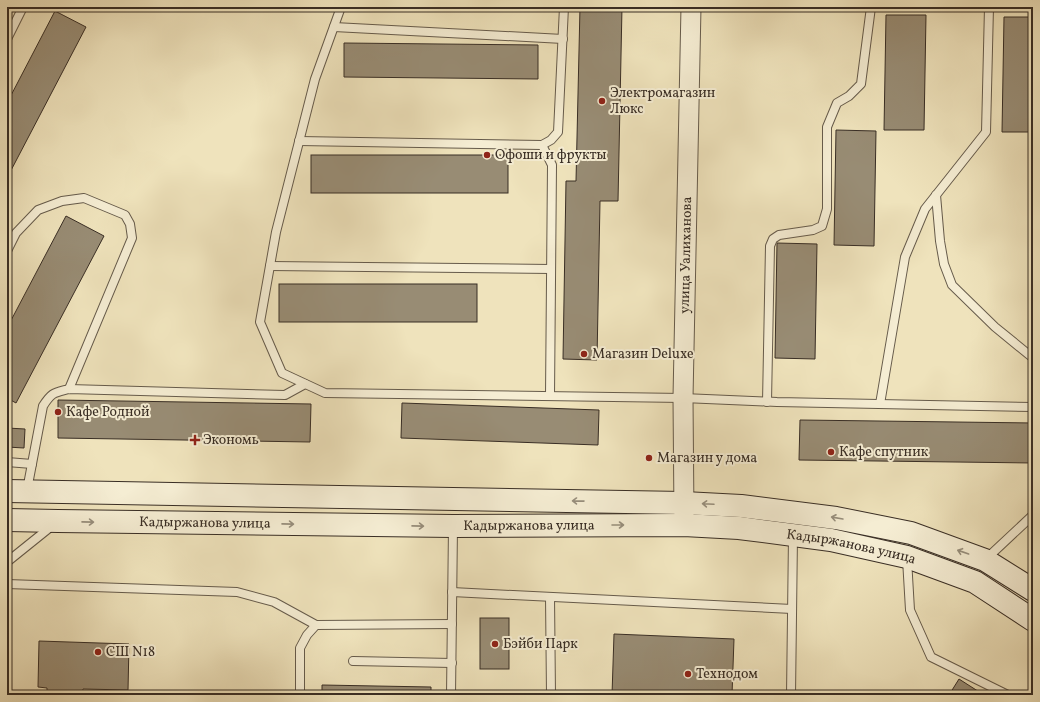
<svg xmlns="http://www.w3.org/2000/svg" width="1040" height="702" font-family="Vollkorn,serif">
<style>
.building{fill:#988c74;stroke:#392e25}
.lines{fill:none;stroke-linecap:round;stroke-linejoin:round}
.service-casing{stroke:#665b4b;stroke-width:10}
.tertiary-casing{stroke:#665b4b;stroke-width:21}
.secondary-casing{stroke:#392e25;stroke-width:24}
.service{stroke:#f5edd3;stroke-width:8}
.tertiary{stroke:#f5edd3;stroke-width:19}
.secondary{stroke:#f5edd3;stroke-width:22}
.oneway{stroke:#978e7c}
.poi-dot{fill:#8f2418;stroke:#f5edd3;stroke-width:1.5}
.labels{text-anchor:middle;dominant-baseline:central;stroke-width:4;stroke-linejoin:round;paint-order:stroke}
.poi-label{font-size:14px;fill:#392e25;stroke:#f5edd3;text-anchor:start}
.street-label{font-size:14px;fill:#392e25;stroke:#f5edd3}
</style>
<rect width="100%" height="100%" fill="#efe3bc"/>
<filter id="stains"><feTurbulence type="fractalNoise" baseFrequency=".005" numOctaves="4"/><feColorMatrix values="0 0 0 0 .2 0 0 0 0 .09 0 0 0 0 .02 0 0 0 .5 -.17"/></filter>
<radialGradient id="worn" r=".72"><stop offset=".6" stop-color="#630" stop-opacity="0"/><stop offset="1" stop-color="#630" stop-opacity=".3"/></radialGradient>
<g class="building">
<polygon points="580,7 622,7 618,201 600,201 597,360 563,359 566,181 576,181"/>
<polygon points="55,11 86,27 7,178 7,103"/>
<polygon points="886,15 926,15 924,130 884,130"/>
<polygon points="1004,17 1033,17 1033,132 1002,132"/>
<polygon points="344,43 538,45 538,79 344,77"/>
<polygon points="836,130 876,131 874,246 834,245"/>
<rect x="311" y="155" width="197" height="38"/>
<polygon points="66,216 104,236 16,403 7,398 7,328"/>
<polygon points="777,243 817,244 815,359 775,358"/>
<rect x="279" y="284" width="198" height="38"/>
<polygon points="58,400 311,404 310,442 58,438"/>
<polygon points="402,403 599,410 598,445 401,438"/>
<polygon points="800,420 1033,423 1033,463 799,460"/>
<polygon points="7,428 25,429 24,448 7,447"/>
<rect x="480" y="618" width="29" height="51"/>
<polygon points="614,634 734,639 732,695 612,695"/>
<polygon points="39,641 129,644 128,690 83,689 82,695 47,695 47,688 38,687"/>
<polygon points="959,679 984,695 949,695"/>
<polygon points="322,685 431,687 431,695 322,695"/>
</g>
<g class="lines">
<defs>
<g id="service">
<polyline points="341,7 315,79 276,232 260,322 282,373 325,393 683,398 777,402 1033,407"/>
<polyline points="334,27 563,39"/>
<polyline points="7,39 23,7"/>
<polyline points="299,141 542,145 551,140 558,132 564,7"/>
<polyline points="542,145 552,165 550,396"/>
<polyline points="936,195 940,241 944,264 952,285 995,327 1033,358"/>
<polyline points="7,251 16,233 38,210 62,201 84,198 125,215 130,224 132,238 69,389"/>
<polyline points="270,266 551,269"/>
<polyline points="767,402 770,246 773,239 779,235 813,230 822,226 827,209 827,127 837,103 849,96 861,84 871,7"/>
<polyline points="880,404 905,257 925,209 986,132 989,7"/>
<polyline points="7,462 32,464"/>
<path d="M 27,490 L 43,406 C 52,392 54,393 69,389 L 285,395 L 305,384"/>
<polyline points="907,559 910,610 931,657 1008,695 1012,695"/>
<polyline points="986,559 1033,515"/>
<polyline points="7,562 53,525"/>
<polyline points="7,584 237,592 274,602 316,625"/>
<polyline points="452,592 792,609"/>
<polyline points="550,597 551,695"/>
<polyline points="353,661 452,663"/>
<polyline points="300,695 300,648 307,635 316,625 452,624"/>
<polyline points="451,695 453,527"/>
<polyline points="791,695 793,536"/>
</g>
<g id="tertiary">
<path id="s1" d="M 684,517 L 683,398 L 691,7"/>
</g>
<g id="secondary">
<polyline points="7,491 684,503 741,506 836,518 911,533 985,560 1033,590"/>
<path id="s2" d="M 7,520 L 58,521 L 453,526 L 684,525 L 739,528 L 831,540 L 907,557 L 975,582 L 1033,620"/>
</g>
</defs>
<use href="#service" class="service-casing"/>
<use href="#tertiary" class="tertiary-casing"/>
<use href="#secondary" class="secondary-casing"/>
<use href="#service" class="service"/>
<use href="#tertiary" class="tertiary"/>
<use href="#secondary" class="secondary"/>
</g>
<defs><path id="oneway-shaft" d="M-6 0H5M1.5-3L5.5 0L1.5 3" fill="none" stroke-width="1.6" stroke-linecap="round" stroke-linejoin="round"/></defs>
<g class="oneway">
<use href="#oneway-shaft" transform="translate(578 501) rotate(-179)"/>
<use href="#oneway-shaft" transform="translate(708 504) rotate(-177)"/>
<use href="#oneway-shaft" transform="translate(837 518) rotate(-170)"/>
<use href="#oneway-shaft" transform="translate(88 522) rotate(1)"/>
<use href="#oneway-shaft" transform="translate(288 524) rotate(1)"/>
<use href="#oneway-shaft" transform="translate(618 525)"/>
<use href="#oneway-shaft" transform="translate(418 526) rotate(1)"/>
<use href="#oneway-shaft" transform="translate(963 552) rotate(-161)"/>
</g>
<g class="poi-dot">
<circle cx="602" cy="101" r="4"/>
<circle cx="487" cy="155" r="4"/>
<circle cx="584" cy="354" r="4"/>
<circle cx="58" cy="412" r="4"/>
<path d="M193 434h4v4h4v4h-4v4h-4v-4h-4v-4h4z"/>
<circle cx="831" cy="452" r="4"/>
<circle cx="649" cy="458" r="4"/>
<circle cx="495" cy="644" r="4"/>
<circle cx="98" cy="652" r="4"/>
<circle cx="688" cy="674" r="4"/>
</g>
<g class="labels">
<g class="poi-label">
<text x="610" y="93">Электромагазин<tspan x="610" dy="16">Люкс</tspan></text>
<text x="495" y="155">Офоши и фрукты</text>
<text x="592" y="354">Магазин Deluxe</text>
<text x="66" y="412">Кафе Родной</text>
<text x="203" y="440">Экономь</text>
<text x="839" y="452">Кафе спутник</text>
<text x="657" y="458">Магазин у дома</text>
<text x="503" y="644">Бэйби Парк</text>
<text x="106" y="652">СШ N18</text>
<text x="696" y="674">Технодом</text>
</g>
<g class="street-label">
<text stroke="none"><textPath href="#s1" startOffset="262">улица Уалиханова</textPath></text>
<text stroke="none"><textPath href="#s2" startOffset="198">Кадыржанова улица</textPath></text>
<text stroke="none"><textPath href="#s2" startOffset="522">Кадыржанова улица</textPath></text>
<text stroke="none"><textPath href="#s2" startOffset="846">Кадыржанова улица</textPath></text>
</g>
</g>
<rect width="1040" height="702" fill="none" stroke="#efe3bc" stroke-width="24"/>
<rect x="8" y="8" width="1024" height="686" fill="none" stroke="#392e25" stroke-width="2"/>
<rect x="12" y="12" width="1016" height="678" fill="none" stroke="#392e25"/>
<rect width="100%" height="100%" filter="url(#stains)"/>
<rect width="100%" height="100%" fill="url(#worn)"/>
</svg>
